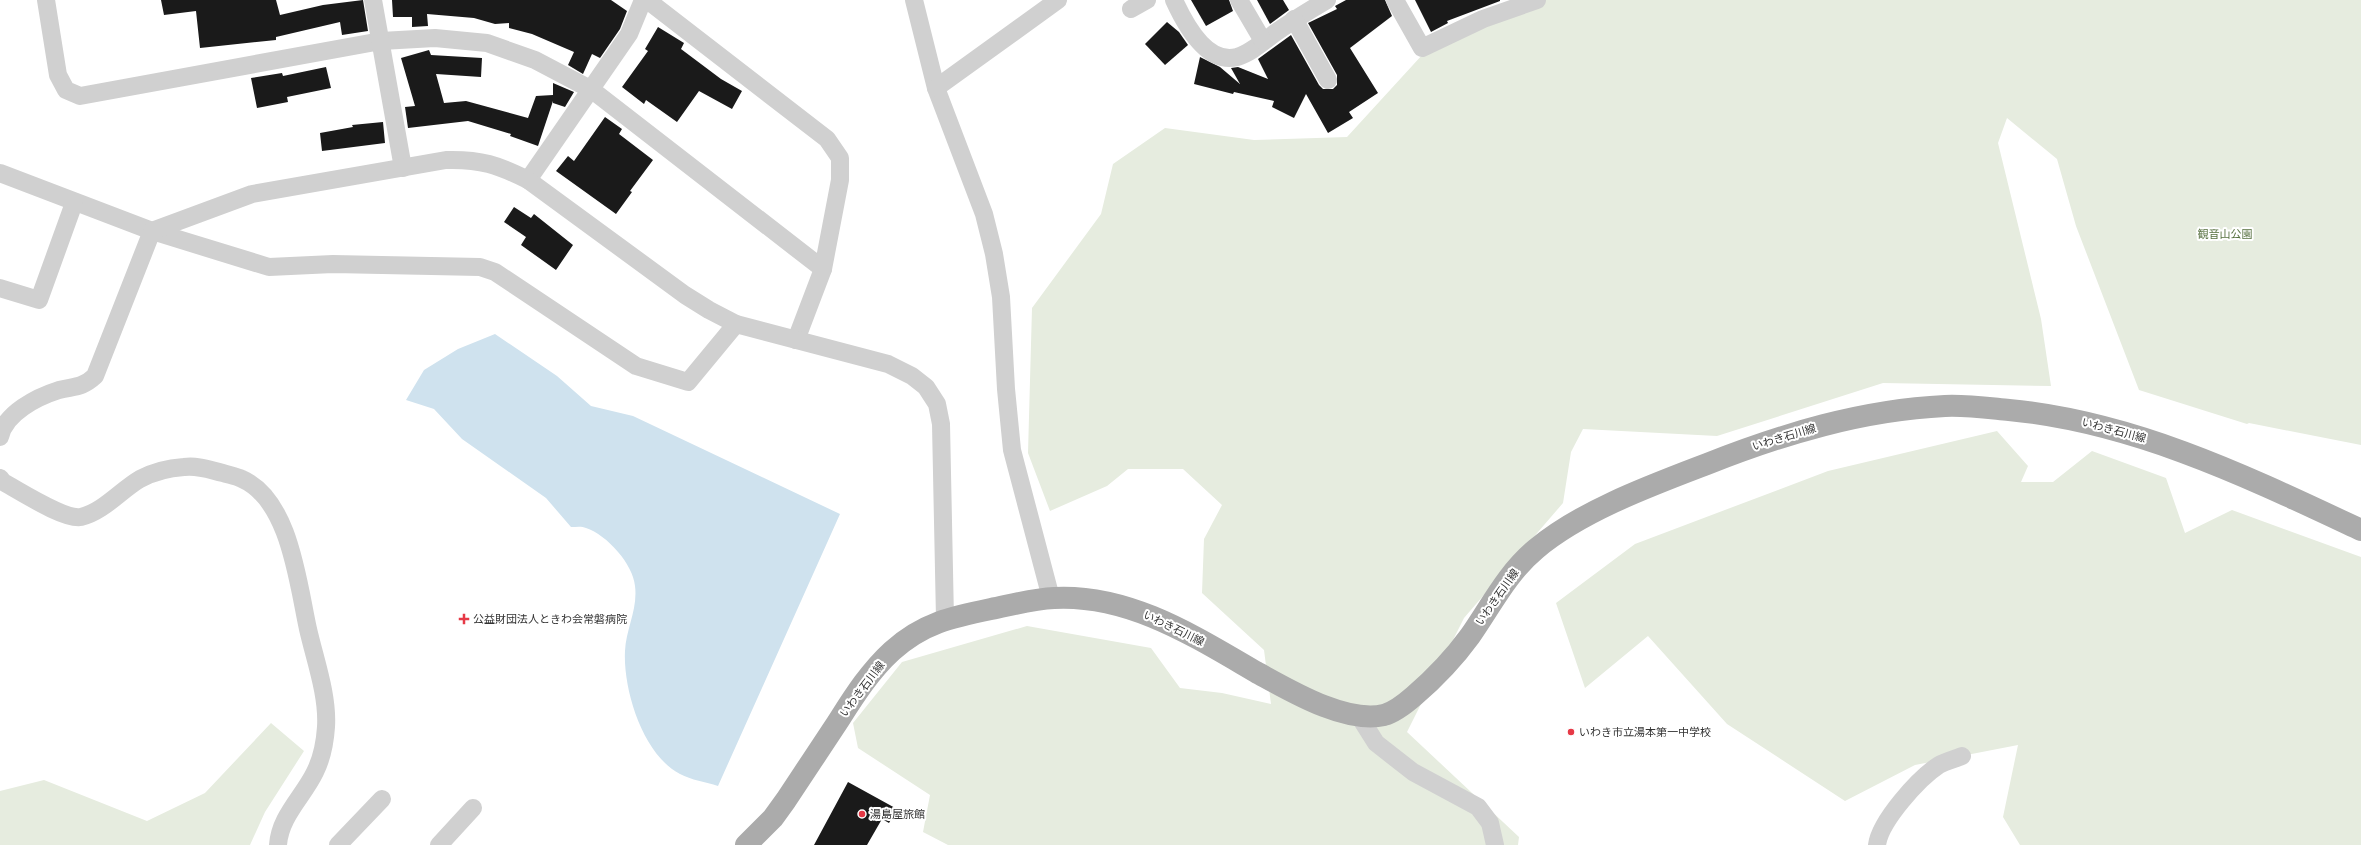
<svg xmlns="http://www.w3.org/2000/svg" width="2361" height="845" font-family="Poppins,'Noto Sans JP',sans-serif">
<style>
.green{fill:#e6ecdf}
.water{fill:#cfe2ee}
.building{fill:#1a1a1a}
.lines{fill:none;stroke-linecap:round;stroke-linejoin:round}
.minor{stroke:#d0d0d0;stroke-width:18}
.major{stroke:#ababab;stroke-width:22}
.poi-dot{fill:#e63946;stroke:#fff;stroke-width:1.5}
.labels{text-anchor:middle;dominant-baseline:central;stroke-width:4;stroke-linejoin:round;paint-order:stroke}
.park-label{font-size:11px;fill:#56703f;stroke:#fff}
.street-label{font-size:11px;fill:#333;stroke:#fff}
.poi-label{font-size:11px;fill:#333;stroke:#fff;text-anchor:start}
</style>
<rect width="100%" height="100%" fill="#fff"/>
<g class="green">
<polygon points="1512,0 2361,0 2361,445 2249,423 2247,424 2139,390 2076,226 2057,159 2007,118 1998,143 2041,319 2051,386 1883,383 1717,436 1583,429 1571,452 1563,503 1464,618 1407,732 1519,837 1518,845 948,845 923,832 930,795 858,748 853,723 902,662 1027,626 1151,648 1180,688 1222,693 1271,704 1264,650 1202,593 1204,539 1222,505 1183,469 1128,469 1107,486 1050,511 1028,453 1032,308 1101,214 1113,164 1165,128 1254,140 1347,137 1434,42"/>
<polygon points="1997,431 2028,466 2021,482 2053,482 2092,451 2166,478 2185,533 2232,510 2361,557 2361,845 2020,845 2003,817 2018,745 1915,765 1845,801 1727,724 1648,636 1585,688 1556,603 1635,544 1828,471"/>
<polygon points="271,723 304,751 265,812 250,845 0,845 0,791 44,780 147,821 205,793"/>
</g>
<path class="water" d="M 495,334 L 557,376 L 591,406 L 633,416 L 840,514 L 718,786 C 706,782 691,780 680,774 C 643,755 623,690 625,651 C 626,629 638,609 635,586 C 633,564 607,535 586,528 C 582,526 576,527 571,527 L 546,498 L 462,439 L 434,409 L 406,400 L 424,370 L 458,349 Z"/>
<g class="building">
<polygon points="161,0 276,0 280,15 323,5 363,0 368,31 342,35 340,22 276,37 276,40 200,48 196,11 164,15"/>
<polygon points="392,0 611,0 627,11 620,29 600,58 592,54 583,74 568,65 574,52 532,34 509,28 509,23 495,24 474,18 427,14 428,26 412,27 412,17 393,17"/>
<polygon points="1191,0 1229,0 1233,11 1206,26"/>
<polygon points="1257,0 1283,0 1289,10 1270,24"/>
<polygon points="1346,0 1385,0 1392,16 1350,48 1378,93 1349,112 1353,118 1328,133 1306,94 1294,118 1272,107 1274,101 1234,92 1233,94 1194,84 1200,57 1220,67 1240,84 1231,68 1238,67 1268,79 1258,59 1291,35 1319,85 1323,89 1333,89 1337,85 1337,75 1308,23 1337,9 1335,6"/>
<polygon points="1415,0 1500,0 1500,1 1447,21 1448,23 1431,32"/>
<polygon points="1167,22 1179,32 1188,45 1165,65 1145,44"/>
<polygon points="658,27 684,43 681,49 721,79 742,91 732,109 699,91 677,122 646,100 644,104 622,87 648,51 645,49"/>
<polygon points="429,50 431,55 482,58 481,77 436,74 444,103 466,101 528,118 536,96 553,95 553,83 574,92 565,107 553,103 553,101 538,146 510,136 511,134 468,121 408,128 405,107 415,106 401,58"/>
<polygon points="326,67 331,88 287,97 288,102 257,108 251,78 282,73 283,76"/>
<polygon points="605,117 622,129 619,134 653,160 630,191 632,192 616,214 556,171 568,156 574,161"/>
<polygon points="383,122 385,143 322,151 320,133 353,127 352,125"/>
<polygon points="514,207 531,218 534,214 573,245 556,270 521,245 526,237 504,222"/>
<polygon points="848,782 897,809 889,823 882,819 867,845 814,845"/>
</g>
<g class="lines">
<g class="minor">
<polyline points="46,0 58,75 66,90 80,96 381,41 435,38 487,43 535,60 592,90 823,269"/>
<polyline points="373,0 403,168"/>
<polyline points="647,0 827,139 840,158 840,180 823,269 796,340"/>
<polyline points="914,0 936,88 984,214 994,254 1001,297 1006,389 1012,450 1051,598"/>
<path d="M 1174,0 C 1184,22 1206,65 1237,57 C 1251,53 1264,41 1275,33 C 1292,21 1310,10 1327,0"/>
<polyline points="1239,0 1263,41"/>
<polyline points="1395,0 1422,48 1483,19 1537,0"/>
<polyline points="1131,9 1147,0"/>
<polyline points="1294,19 1328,80"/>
<polyline points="936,88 1058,0"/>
<polyline points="0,173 152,231 269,267 333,264 480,267 495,272 636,366 688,382 736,324"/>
<polyline points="528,180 629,34 643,0"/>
<polyline points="0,288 39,300 74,203"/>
<path d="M 0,437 C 5,413 37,397 59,390 C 75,386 82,388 95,376 L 152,231 L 252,194 L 446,160 C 481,159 498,165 528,180 L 685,295 L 709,310 L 736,324 L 888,364 L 912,376 L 926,387 L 937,404 L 941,424 L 945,619"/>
<path d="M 0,478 L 3,482 C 20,491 64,520 81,517 C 103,512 121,490 140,479 C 153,472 169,468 184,467 C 198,465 210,470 223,473 C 229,475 236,476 242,479 C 290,500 298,584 308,629 C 315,660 328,695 326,727 C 325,742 322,758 315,772 C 303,797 280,816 278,845"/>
<polyline points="1359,716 1376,743 1413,772 1478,807 1490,823 1495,845"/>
<polyline points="338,845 382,799"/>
<polyline points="439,845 473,808"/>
<path d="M 1877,845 C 1880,821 1919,778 1939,765 C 1946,761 1955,759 1962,756"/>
</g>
<path class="major" d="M 746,845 L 773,818 L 786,800 C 803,774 820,749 837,723 C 853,698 869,672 892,651 C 923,623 952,617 991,609 C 1011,605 1033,599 1054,598 C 1129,594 1194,636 1256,672 C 1289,690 1345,724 1384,715 C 1395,712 1406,703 1414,696 C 1435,678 1454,658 1470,636 C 1491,606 1507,573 1536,549 C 1581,511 1652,485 1707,464 C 1783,434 1862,410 1945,406 C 1966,405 1988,408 2009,410 C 2135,422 2248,477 2361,530"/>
</g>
<g class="poi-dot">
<path d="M462 613h4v4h4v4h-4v4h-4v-4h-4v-4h4z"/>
<circle cx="1571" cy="732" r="4"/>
<circle cx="862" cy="814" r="4"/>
</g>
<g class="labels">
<g class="park-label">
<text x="2225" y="234">観音山公園</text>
</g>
<g class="street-label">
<text transform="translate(2114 430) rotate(15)">いわき石川線</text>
<text transform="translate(1784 437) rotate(-17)">いわき石川線</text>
<text transform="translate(1497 597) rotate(-55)">いわき石川線</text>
<text transform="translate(1174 628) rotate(26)">いわき石川線</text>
<text transform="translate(862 689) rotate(-53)">いわき石川線</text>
</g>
<g class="poi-label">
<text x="473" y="619">公益財団法人ときわ会常磐病院</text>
<text x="1579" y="732">いわき市立湯本第一中学校</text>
<text x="870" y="814">湯島屋旅館</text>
</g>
</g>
</svg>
